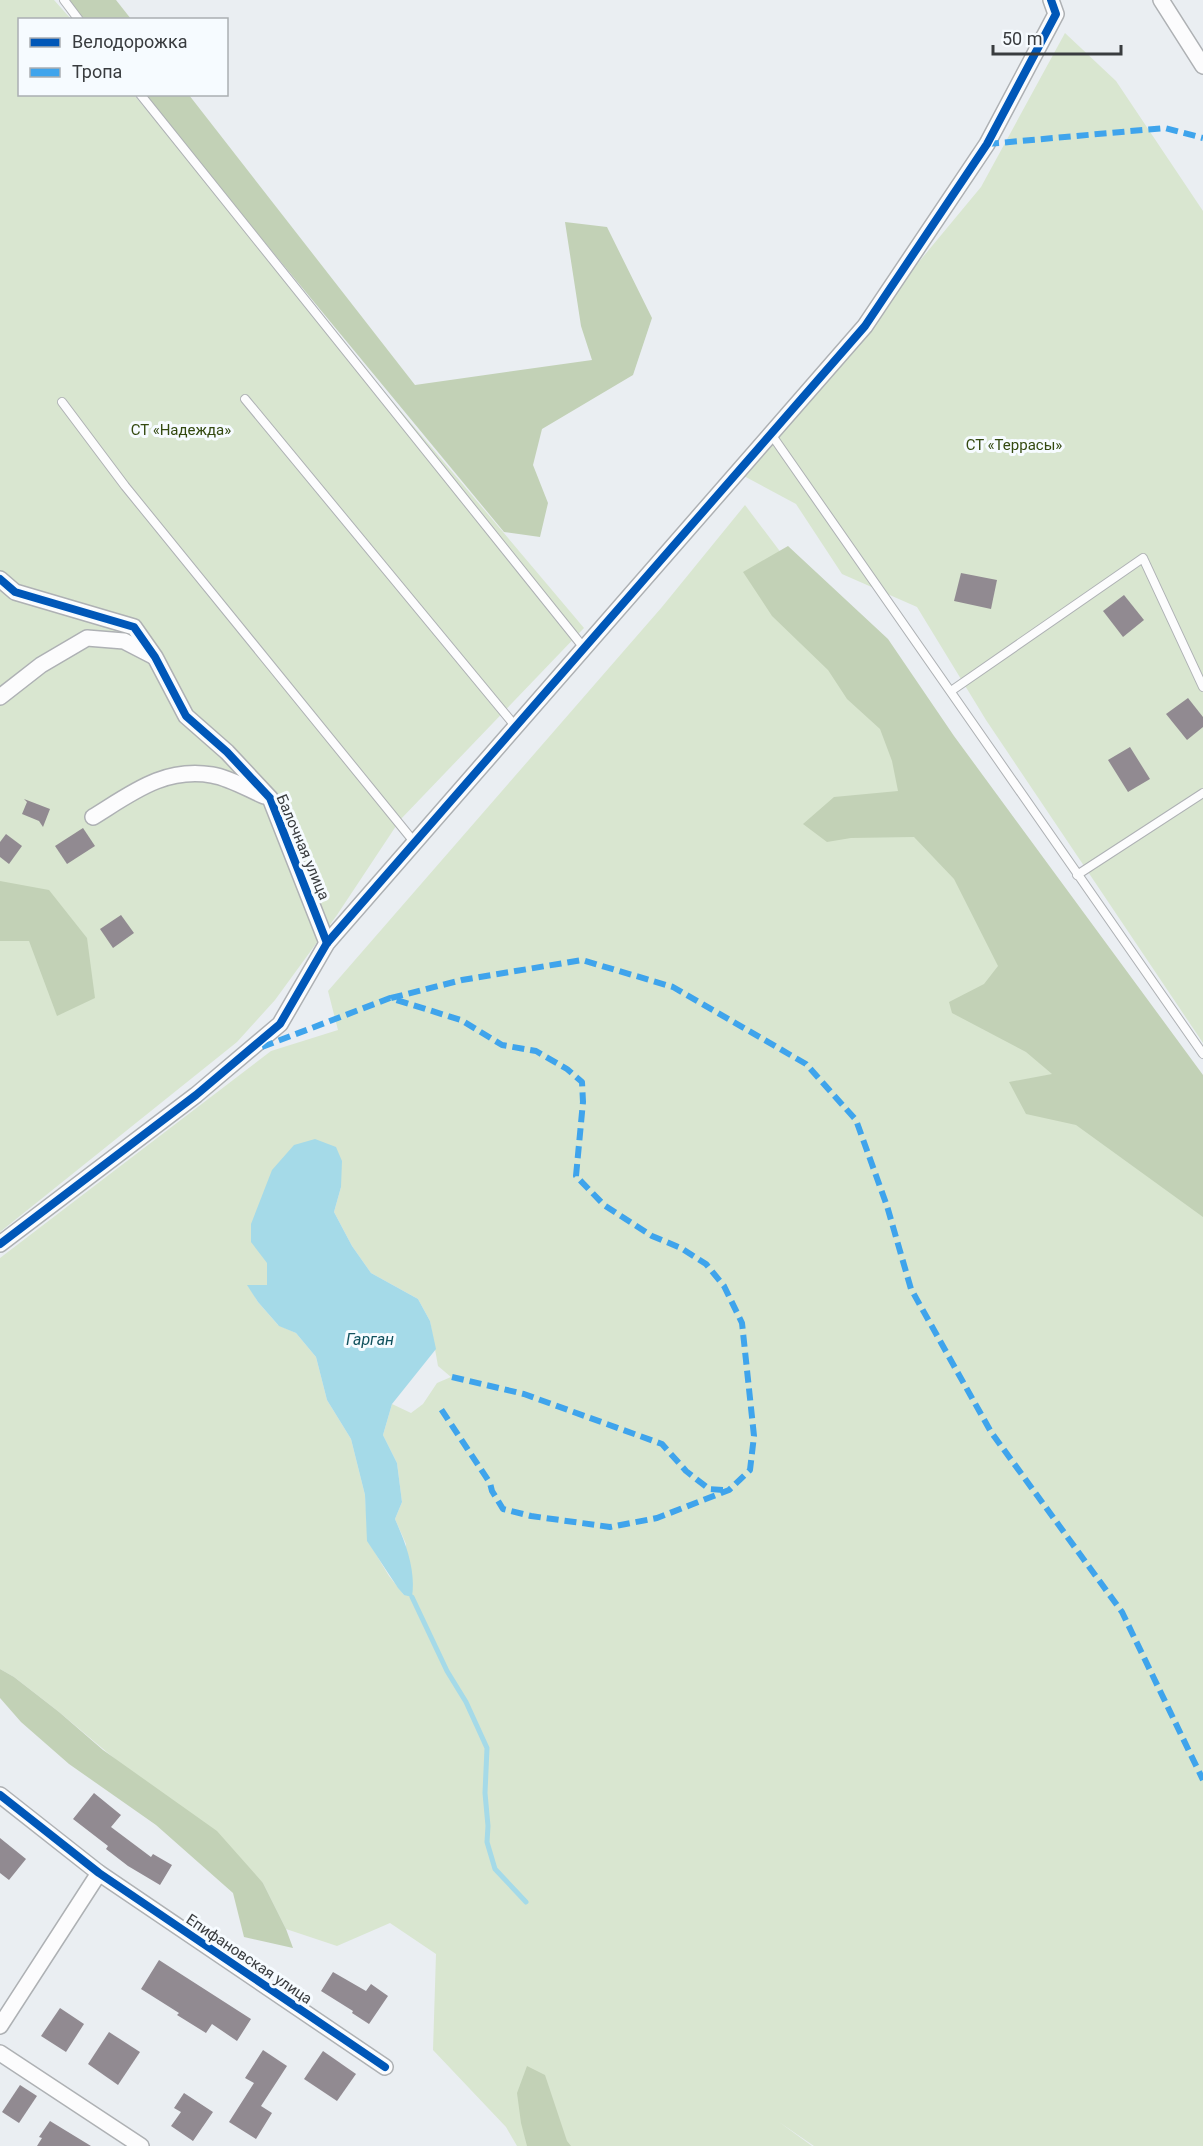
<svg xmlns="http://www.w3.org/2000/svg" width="1203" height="2146" font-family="Roboto,sans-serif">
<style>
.green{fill:#d9e6d0;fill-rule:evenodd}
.forest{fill:#c2d1b6}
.water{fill:#a5dae8}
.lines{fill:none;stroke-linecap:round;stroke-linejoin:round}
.stream{stroke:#a5dae8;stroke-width:5}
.building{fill:#918a91}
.service-casing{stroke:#aeb1b4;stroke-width:10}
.minor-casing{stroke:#aeb1b4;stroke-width:18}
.service{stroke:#fcfcfd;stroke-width:8}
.minor{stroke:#fcfcfd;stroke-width:15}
.quiet{stroke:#3fa4ec;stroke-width:6;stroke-dasharray:12 6;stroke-linecap:butt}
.cycleway-casing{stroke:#f6fbff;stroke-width:11}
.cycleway{stroke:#0057b8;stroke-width:8}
.labels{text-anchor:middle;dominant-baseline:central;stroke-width:6;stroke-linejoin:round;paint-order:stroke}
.park-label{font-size:15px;fill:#33490f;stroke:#f6fbff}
.street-label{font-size:15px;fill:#393c3f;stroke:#f6fbff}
.water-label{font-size:16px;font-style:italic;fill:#11525e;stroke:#f6fbff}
</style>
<rect width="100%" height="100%" fill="#eaeef2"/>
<g class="green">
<polygon points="0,0 54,0 71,19 20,20 20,94 134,95 584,628 400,820 337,915 275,1000 237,1042 0,1232"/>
<polygon points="1065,33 1116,81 1203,211 1203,1043 986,720 917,607 842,574 796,504 742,475 981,187"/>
<path d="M 745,505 L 1203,1113 L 1203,2146 L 814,2146 L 779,2122 L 812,2146 L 517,2146 L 506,2127 L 433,2050 L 436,1954 L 390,1923 L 337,1946 L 286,1929 L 263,1883 L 59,1712 L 14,1677 L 0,1669 L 0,1258 L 271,1051 L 338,1030 L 328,991 L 662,607 ZM 341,1187 L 334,1212 L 352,1246 L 371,1273 L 418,1299 L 430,1321 L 438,1366 L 451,1377 L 437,1383 L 423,1404 L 411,1413 L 392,1404 L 383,1435 L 397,1463 L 402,1502 L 395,1519 L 406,1544 L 404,1595 L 389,1576 L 368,1541 L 365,1495 L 351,1439 L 327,1400 L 316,1357 L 296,1333 L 278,1325 L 258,1302 L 248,1285 L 267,1286 L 267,1263 Z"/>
</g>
<g class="forest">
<polygon points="65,0 116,0 131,19 81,19"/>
<polygon points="143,95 189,95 415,385 592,360 581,326 565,222 607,227 652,318 633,375 542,429 533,465 548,503 540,537 504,532"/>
<polygon points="788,546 888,639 954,736 1203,1075 1203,1217 1076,1125 1026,1114 1009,1082 1052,1074 1026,1052 952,1013 949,1002 984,984 998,966 954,879 914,837 851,838 827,842 803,824 834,797 898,791 892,761 880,729 847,699 828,670 772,616 743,572"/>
<polygon points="0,881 49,890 87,938 95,998 57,1016 29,941 0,941"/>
<polygon points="0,1669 14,1677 59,1712 103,1750 217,1831 263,1883 286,1929 293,1948 244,1937 233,1893 156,1825 69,1764 21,1722 0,1698"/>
<polygon points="527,2066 545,2075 567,2141 571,2146 527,2146 521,2123 517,2093"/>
</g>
<path class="water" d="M 315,1139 L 336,1147 L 342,1161 L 341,1187 L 334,1212 L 352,1246 L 371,1273 L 418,1299 L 430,1321 L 436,1349 L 392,1404 L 383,1435 L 397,1463 L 402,1502 L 395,1519 C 406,1544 416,1570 412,1597 L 404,1595 L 398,1588 L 367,1541 L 365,1495 L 351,1439 L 327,1400 L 316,1357 L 296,1333 L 279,1326 L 258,1302 L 247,1285 L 267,1285 L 267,1263 L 251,1242 L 251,1224 L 272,1170 L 294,1145 Z"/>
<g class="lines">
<polyline class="stream" points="412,1597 447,1671 466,1702 487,1748 485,1793 488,1826 487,1842 495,1869 526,1902"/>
</g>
<g class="building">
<polygon points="961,573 997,580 991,609 954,601"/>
<polygon points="1124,595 1144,620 1123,637 1103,611"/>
<polygon points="1188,698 1203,717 1203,727 1187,740 1166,714"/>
<polygon points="1130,747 1150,779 1128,792 1108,760"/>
<polygon points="24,799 50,809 43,827 39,821 22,814 27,802"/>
<polygon points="83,828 95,846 67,864 55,846"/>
<polygon points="6,834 22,846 9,864 0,857 0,842"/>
<polygon points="121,915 134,933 113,948 100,929"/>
<polygon points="94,1793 121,1815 111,1827 151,1857 153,1854 172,1865 160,1885 128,1866 106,1849 108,1846 73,1819"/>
<polygon points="0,1838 26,1859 9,1880 0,1873"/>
<polygon points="159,1960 251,2019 237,2041 212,2024 206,2033 177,2015 179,2013 141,1989"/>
<polygon points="333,1972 366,1991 371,1984 388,1996 369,2024 352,2013 353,2011 321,1991"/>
<polygon points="60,2008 84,2024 66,2052 41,2036"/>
<polygon points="109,2032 140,2052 118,2085 88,2064"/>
<polygon points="263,2050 287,2066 261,2106 272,2113 256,2139 229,2122 254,2083 245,2078"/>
<polygon points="323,2051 356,2074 337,2101 304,2079"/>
<polygon points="20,2085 37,2096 19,2123 2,2112"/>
<polygon points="184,2093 213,2112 193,2141 171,2126 181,2112 174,2108"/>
<polygon points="50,2121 91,2146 37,2146 42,2138 39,2137"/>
</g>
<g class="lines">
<defs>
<g id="service">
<polyline points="64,0 79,20"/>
<polyline points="140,94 584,648"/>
<polyline points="245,399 516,727"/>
<polyline points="62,402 125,486 415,843"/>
<polyline points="771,434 1203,1054"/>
<polyline points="951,691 1143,558 1203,687"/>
<polyline points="1077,875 1203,793"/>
</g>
<g id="minor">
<polyline points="1161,0 1203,66"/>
<polyline points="0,579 15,592 134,627 155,657 186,716 227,752 270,798 327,943"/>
<polyline points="0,697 41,665 87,638 124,641 153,656"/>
<path d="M 93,817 C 132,793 164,767 212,775 C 230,778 248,789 264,796"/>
<polyline points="0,1244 196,1095 280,1024 327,943 865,326 987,144 1056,14 1051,0"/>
<polyline points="0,1795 99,1873 385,2067"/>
<polyline points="0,2026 99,1873"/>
<polyline points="0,2053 141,2146"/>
</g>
</defs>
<use href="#service" class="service-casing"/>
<use href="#minor" class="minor-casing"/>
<use href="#service" class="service"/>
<use href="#minor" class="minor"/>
<g class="quiet">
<polyline points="987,144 1165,128 1203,138"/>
<polyline points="391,998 462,980 582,960 673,987 806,1064 856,1120 887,1206 911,1289 991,1432 1122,1612 1203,1780"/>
<polyline points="262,1047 390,998 461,1020 502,1045 536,1051 567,1069 582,1082 583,1102 576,1176 604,1205 652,1236 681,1248 706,1264 724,1286 742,1323 754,1436 750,1470 729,1490 657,1518 610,1527 531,1516 503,1509 492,1491 490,1483 441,1409"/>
<polyline points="452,1377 524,1394 662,1444 686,1471 709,1489 724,1490"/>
</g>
<defs>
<g id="cycleway">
<polyline points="0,579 15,592 134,627 155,657 186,716 227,752 270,798 327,943"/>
<polyline points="0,1244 196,1095 280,1024 327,943 865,326 987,144 1056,14 1051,0"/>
<polyline points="0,1795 99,1873 385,2067"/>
</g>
</defs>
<use href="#cycleway" class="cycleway-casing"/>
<use href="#cycleway" class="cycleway"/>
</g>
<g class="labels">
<g class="park-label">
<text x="181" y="430">СТ «Надежда»</text>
<text x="1014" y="445">СТ «Террасы»</text>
</g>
<g class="street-label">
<text transform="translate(303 847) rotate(67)">Балочная улица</text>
<text transform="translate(249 1959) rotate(34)">Епифановская улица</text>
</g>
<g class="water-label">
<text x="370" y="1339">Гарган</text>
</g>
</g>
<rect x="18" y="18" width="210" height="78" fill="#f6fbff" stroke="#aaafb2" stroke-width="1.5"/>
<rect x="30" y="38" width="30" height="9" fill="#0057b8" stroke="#aaafb2" stroke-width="1.5"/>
<text x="72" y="48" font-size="18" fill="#393c3f">Велодорожка</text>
<rect x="30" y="68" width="30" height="9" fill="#3fa4ec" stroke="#aaafb2" stroke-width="1.5"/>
<text x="72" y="78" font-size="18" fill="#393c3f">Тропа</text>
<path d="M993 45v9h128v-9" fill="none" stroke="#393c3f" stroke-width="3"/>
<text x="1002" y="45" font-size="18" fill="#393c3f" stroke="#f6fbff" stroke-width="4.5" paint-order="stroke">50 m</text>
</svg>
